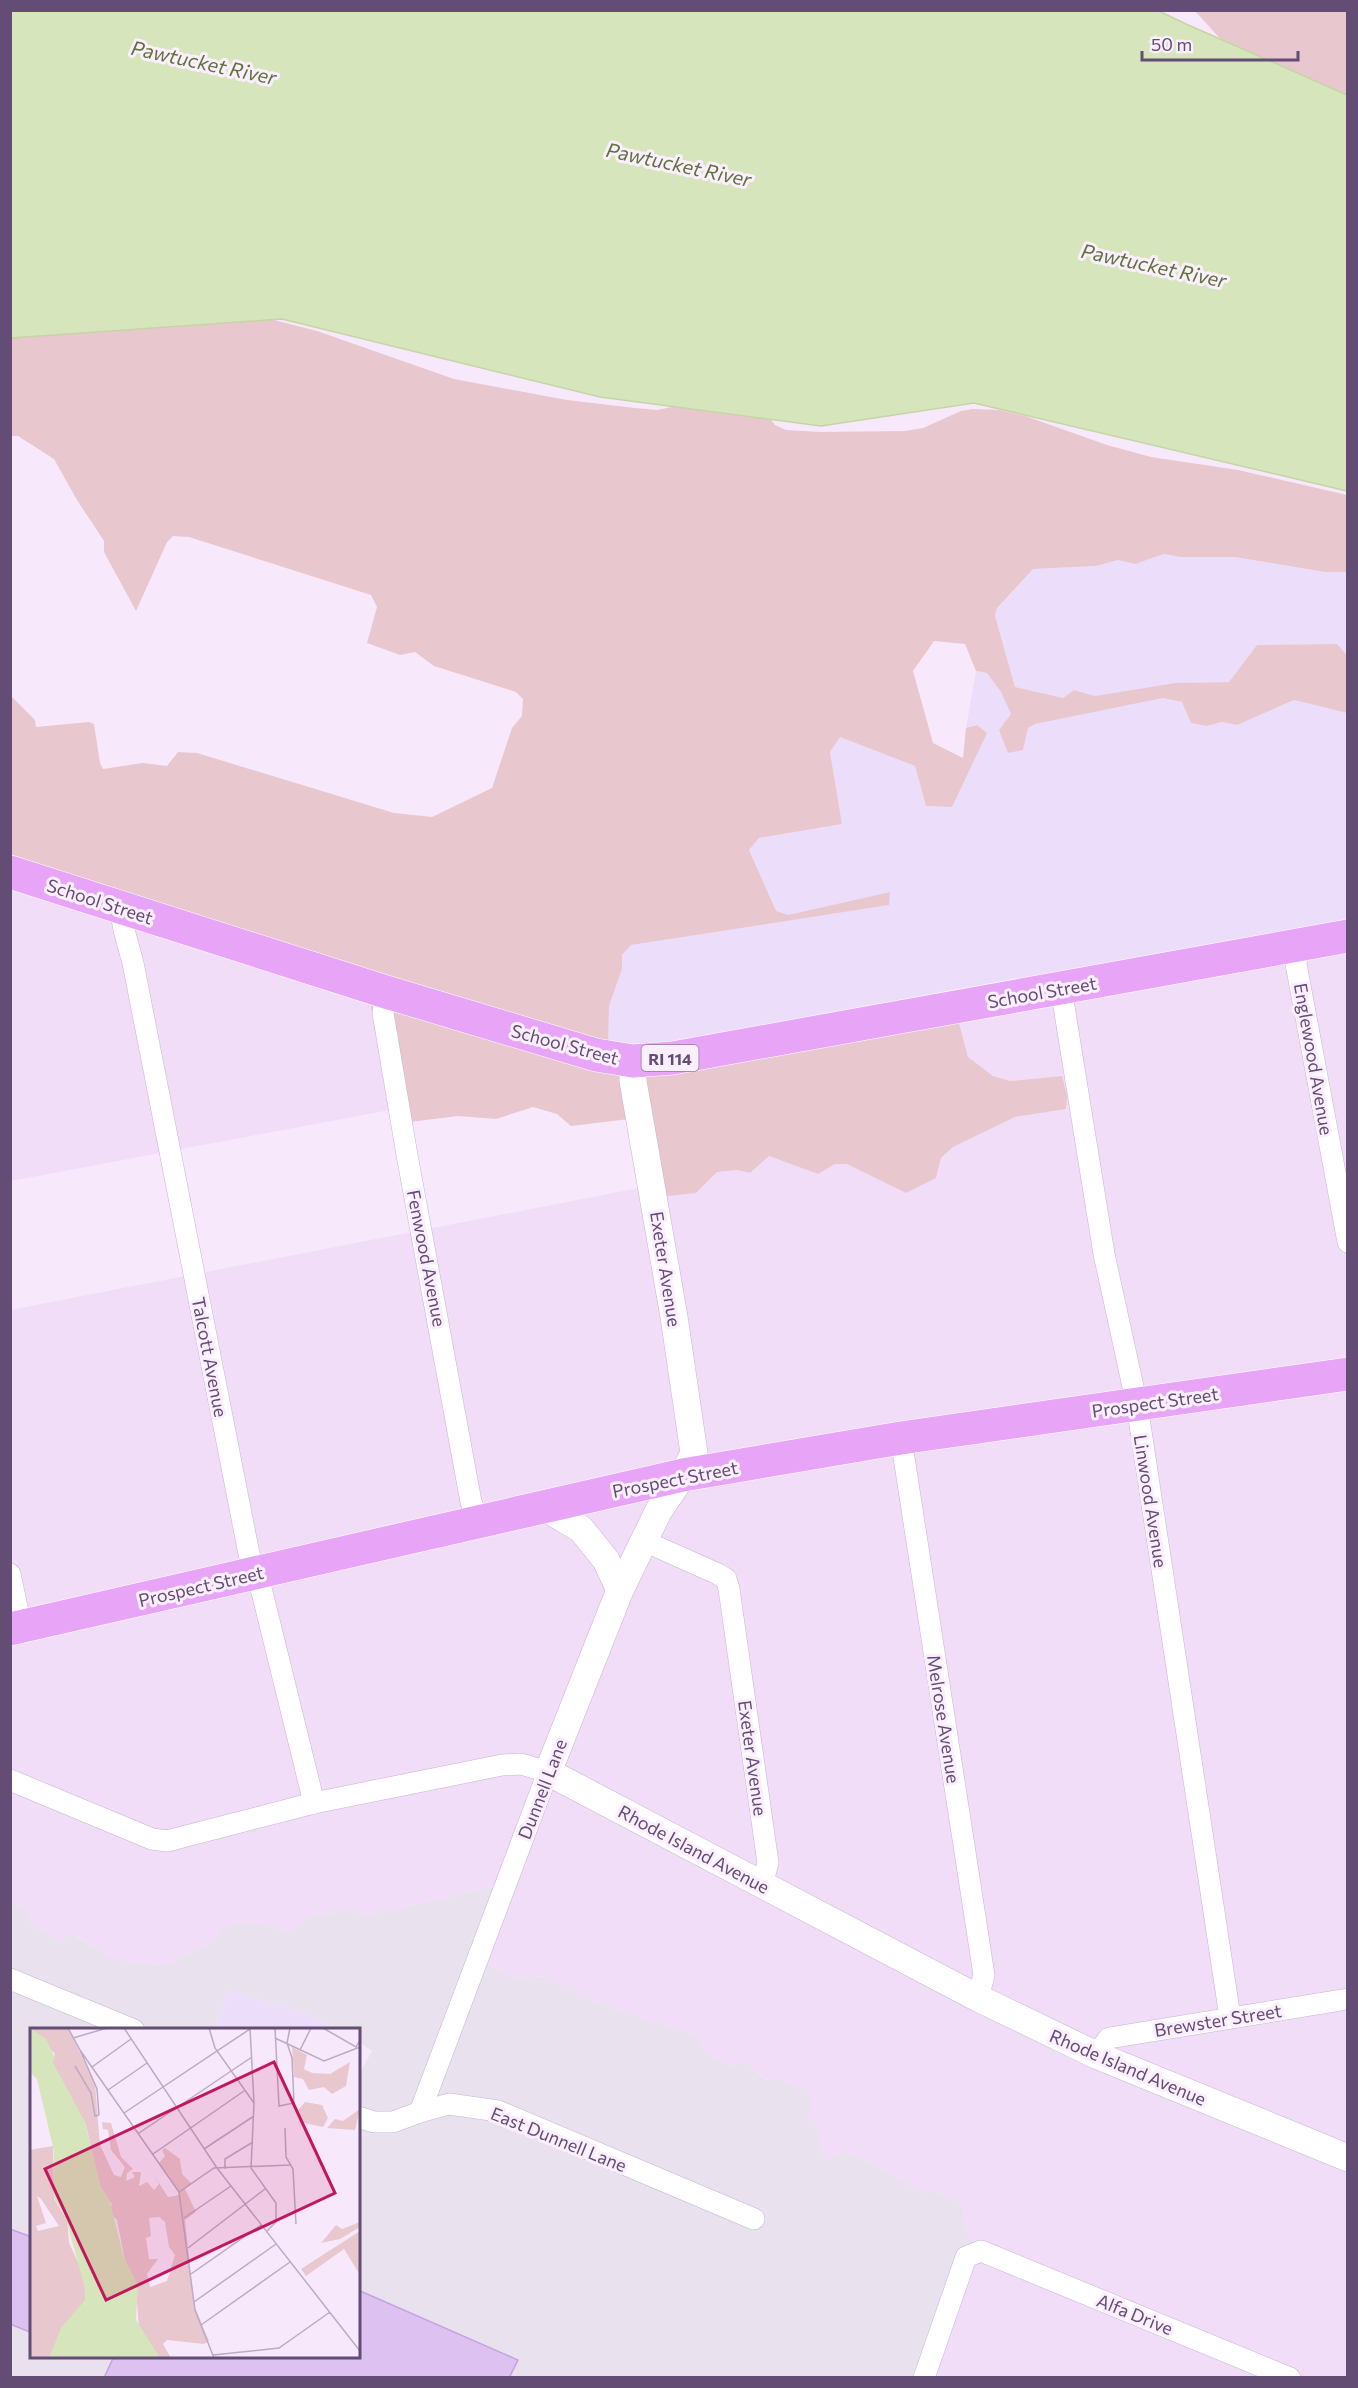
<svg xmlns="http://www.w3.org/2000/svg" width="1358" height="2388" font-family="Commissioner,sans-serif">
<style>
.residential{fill:#f1ddf8}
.commercial{fill:#ecddfb}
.industrial{fill:#e9e1ed;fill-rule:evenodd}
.green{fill:#e9c7ce}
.water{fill:#d7e5bd;stroke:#c5d6a4;stroke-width:1.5}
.building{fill:#ddc1f0;stroke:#c7a2e2;stroke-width:1.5}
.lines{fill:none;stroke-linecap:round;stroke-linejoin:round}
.minor-casing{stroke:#c7b4d2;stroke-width:22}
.tertiary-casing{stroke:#c7b4d2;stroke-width:28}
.primary-casing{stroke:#fff;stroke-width:34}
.minor{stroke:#fff;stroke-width:21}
.tertiary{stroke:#fff;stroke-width:27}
.primary{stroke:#e8a4f7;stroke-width:33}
.labels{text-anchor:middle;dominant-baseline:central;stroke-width:6;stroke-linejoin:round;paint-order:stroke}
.shield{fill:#fbeffe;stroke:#917e9e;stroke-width:1.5}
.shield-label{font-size:16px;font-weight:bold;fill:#634d75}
.street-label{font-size:18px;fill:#634d75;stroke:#fbeffe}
.water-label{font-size:20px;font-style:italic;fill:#5f723e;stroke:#fbeffe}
.inset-road{fill:none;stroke:#bcaac6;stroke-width:1.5}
.view{fill:#c2185b;fill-opacity:0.15;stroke:#c2185b;stroke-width:3}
.inset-edge{fill:none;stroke:#634d75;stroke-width:3}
</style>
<rect width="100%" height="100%" fill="#f8e8fc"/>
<g class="residential">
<polygon points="11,871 371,993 390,1110 11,1181"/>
<polygon points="1347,934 1347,2377 927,2377 976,2253 964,2223 963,2207 957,2200 934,2191 924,2193 858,2156 824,2160 819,2131 807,2119 779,2080 768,2080 744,2061 732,2066 713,2058 704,2052 648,2021 602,2005 547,1976 515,1978 471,1955 493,1886 369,1915 346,1910 308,1918 289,1932 247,1921 224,1927 211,1943 165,1965 135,1963 113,1958 72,1933 60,1942 34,1926 26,1910 10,1902 10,1310 644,1187 696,1193 717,1172 737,1170 750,1173 769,1156 818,1174 835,1164 847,1164 906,1193 936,1178 941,1158 953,1147 1015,1117 1066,1109 1062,1076 1010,1081 993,1076 968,1057 954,1004"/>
</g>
<g class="commercial">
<polygon points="1164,554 1181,557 1235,557 1325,572 1347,572 1347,655 1337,644 1257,645 1229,682 1175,683 1095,696 1074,690 1063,698 1015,687 995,617 997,608 1033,569 1096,566 1118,560 1135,564"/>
<polygon points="976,671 987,673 1001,692 1011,714 999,730 1023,750 1028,728 1035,724 1163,698 1182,702 1191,723 1205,726 1222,722 1237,725 1294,700 1347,713 1347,934 608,1054 609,1006 622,969 622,955 630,945 889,905 890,892 788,915 775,911 749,850 759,838 842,824 830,752 840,737 915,766 926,806 952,807 977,725 966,728"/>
<polygon points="228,1990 309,2014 336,2029 215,2030"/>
</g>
<path class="industrial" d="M 494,1886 L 494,1892 L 471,1955 L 515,1978 L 547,1976 L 602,2005 L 698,2037 L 704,2051 L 713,2058 L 732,2066 L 744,2061 L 767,2080 L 779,2080 L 803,2089 L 813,2102 L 807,2119 L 819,2131 L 824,2160 L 842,2153 L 858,2156 L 924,2193 L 934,2191 L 957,2200 L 963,2207 L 964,2223 L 976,2253 L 927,2377 L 11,2377 L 10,1902 L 26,1910 L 34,1926 L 60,1942 L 71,1933 L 113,1958 L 135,1963 L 165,1965 L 211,1943 L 224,1927 L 247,1921 L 289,1932 L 308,1918 L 346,1910 L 369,1915 ZM 228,1990 L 309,2014 L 336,2029 L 358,2030 L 359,2042 L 372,2051 L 359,2074 L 358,2356 L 32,2356 L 32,2030 L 215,2029 Z"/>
<g class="green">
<polygon points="1195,11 1347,11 1347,106 1236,56"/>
<polygon points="11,311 254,315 317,331 454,379 567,400 635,408 657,410 677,406 768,416 775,425 786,430 820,432 905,431 923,428 961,411 973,409 999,410 1025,416 1107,445 1151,457 1238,470 1347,495 1347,572 1325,572 1235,557 1181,557 1164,554 1135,564 1118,560 1096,566 1033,569 997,608 995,616 1015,687 1063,698 1074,690 1095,696 1175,683 1229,682 1257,645 1337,644 1347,655 1347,713 1294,700 1237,725 1222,722 1206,726 1191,723 1182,702 1163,698 1035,724 1028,728 1023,750 1008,753 999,730 1011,714 1001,692 987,673 976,671 965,644 934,641 913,671 933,743 963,758 966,728 977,725 987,733 952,807 926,806 915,766 840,737 830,752 842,824 759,838 749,850 776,911 788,915 890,892 889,905 631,945 622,955 622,969 609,1006 608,1054 954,1004 968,1057 993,1076 1010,1081 1062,1076 1067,1096 1066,1109 1015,1117 953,1147 941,1158 936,1178 906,1193 847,1164 835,1164 818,1174 769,1156 750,1173 737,1170 717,1172 696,1193 648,1198 629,1119 571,1126 557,1114 533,1107 496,1119 458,1116 394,1124 370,1001 11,871 10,695 35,720 36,727 89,722 94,724 100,763 103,769 142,763 167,766 178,752 197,753 394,813 432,817 492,788 512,728 522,716 523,699 516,692 434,666 415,652 400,655 367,643 377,607 371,595 189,537 173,536 167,542 136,611 104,552 104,541 77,500 54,459 18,436 11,436"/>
</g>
<polygon class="water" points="11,10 1159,11 1186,24 1347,95 1347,491 974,403 821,426 600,397 282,319 11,338"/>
<g class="building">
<polygon points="10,2229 32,2237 32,2333 10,2324"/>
<polygon points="358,2290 518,2360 509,2378 104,2378 114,2356 358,2356"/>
</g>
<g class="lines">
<defs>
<g id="minor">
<polyline points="120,907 124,930 133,963 249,1554 262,1592 314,1803"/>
<polyline points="1298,946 1296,964 1348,1242"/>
<polyline points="1061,988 1104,1254 1137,1405 1230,2017"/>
<polyline points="386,992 383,1013 407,1155 471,1502 479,1523"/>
<polyline points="901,1438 984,1975 978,1998"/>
<polyline points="644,1541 718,1574 726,1579 729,1589 768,1863 762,1885"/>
<polyline points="10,1574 21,1626"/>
<polyline points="10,1780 152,1839 167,1841 314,1803 502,1765 521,1764 548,1772 420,2112"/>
<polyline points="10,1979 134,2030"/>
<polyline points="1096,2055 1109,2038 1348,1999"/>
<polyline points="358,2117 374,2122 393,2122 420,2112 449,2104 498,2111 754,2219"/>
<polyline points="924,2378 966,2257 981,2251 1290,2378"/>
</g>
<g id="tertiary">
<polyline points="633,1061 633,1081 674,1317 694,1453 683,1475 659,1510 620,1590 548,1772 978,1998 1096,2055 1348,2158"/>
<polyline points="542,1506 581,1529 606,1560 620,1590"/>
</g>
<g id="primary">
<polyline points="10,872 386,992 596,1055 633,1061 673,1058 1348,936"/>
<polyline points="10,1629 683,1475 901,1438 1348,1374"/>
</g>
</defs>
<use href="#minor" class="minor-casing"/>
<use href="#tertiary" class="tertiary-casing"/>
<use href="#primary" class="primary-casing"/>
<use href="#minor" class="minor"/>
<use href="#tertiary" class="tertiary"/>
<use href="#primary" class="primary"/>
</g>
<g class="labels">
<rect class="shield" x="641.5" y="1045" width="57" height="26" rx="4.5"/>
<g class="shield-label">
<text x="670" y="1058">RI 114</text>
</g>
<g class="street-label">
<text transform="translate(100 901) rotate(18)">School Street</text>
<text transform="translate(1042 992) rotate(-10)">School Street</text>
<text transform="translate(565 1044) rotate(15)">School Street</text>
<text transform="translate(1314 1059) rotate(80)">Englewood Avenue</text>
<text transform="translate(427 1258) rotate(79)">Fenwood Avenue</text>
<text transform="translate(666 1269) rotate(81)">Exeter Avenue</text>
<text transform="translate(210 1357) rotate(79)">Talcott Avenue</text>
<text transform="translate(1155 1402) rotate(-8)">Prospect Street</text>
<text transform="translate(675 1479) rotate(-11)">Prospect Street</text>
<text transform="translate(1151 1501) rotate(81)">Linwood Avenue</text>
<text transform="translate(201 1586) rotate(-13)">Prospect Street</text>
<text transform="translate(944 1719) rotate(81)">Melrose Avenue</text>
<text transform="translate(753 1758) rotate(82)">Exeter Avenue</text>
<text transform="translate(542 1789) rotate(-69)">Dunnell Lane</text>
<text transform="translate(694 1849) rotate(28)">Rhode Island Avenue</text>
<text transform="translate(1218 2020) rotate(-9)">Brewster Street</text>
<text transform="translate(1128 2067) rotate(23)">Rhode Island Avenue</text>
<text transform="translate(559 2139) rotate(22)">East Dunnell Lane</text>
<text transform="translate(1135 2314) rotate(22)">Alfa Drive</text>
</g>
<g class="water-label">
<text transform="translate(204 62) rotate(12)">Pawtucket River</text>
<text transform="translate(679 164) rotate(12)">Pawtucket River</text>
<text transform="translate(1154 265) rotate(12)">Pawtucket River</text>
</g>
</g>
<g transform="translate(30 2028)">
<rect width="330" height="330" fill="#f8e8fc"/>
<path d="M 0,0 L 38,0 L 65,56 L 70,117 L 84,147 L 91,149 L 95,139 L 81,122 L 78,102 L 73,101 L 72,94 L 81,95 L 91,129 L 103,141 L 97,145 L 96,153 L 105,149 L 102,144 L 111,144 L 109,158 L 117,154 L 124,162 L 129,156 L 123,146 L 138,169 L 145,168 L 150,166 L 129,135 L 135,128 L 132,122 L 135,120 L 150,131 L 152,146 L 162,156 L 155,161 L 166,184 L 155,192 L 164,277 L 179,313 L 174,316 L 137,312 L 133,316 L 141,330 L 129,330 L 109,301 L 106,260 L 95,233 L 87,192 L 78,183 L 82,177 L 70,158 L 56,97 L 22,34 L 25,26 ZM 129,189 L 135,194 L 139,219 L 145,227 L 137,253 L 120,259 L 117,246 L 128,231 L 119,231 L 116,210 L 121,208 L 119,190 ZM 262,19 L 277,27 L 274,41 L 282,45 L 300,46 L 320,34 L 316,58 L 302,66 L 294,59 L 279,62 L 273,51 L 264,49 ZM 275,74 L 292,77 L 298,90 L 293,99 L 274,95 L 268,82 ZM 330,81 L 325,102 L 297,100 L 305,91 L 313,93 ZM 23,118 L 24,171 L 37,192 L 39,215 L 53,245 L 56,271 L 19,330 L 0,330 L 0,122 ZM 7,168 L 11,171 L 29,198 L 8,203 L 6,198 L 16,195 ZM 330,194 L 330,199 L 310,211 L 291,215 L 306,197 L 312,201 ZM 330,203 L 330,247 L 314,221 L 276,248 L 271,241 Z" fill="#e9c7ce" fill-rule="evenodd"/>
<path d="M 0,0 L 16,11 L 25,30 L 22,33 L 55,94 L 71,160 L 80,174 L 94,230 L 108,256 L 106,292 L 130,330 L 19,330 L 31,300 L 55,272 L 55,260 L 35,188 L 24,170 L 24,123 L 7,51 L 0,44 Z" fill="#d7e5bd"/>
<path class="inset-road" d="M 38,0 L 50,22 L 149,164 L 165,282 L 184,330M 94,0 L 187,140 L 330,323M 179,0 L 185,20 L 224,75M 220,0 L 224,75 L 221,140 L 246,175 L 246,194 L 237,203M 245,0 L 249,78 L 264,75 L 262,30 L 257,15 L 260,0M 293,0 L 326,19 L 330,12M 43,10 L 77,0M 245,10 L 294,33 L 330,19M 50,22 L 67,61 L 69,87M 270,22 L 281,0M 45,38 L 61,65 L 65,88 L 69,87M 62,39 L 101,11M 78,62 L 117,35M 94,85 L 220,1M 255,100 L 256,129 L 263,141 L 266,196M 109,105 L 222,29M 174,121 L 224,88M 123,126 L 214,63M 195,141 L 195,131 L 223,114M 149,164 L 184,140 L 260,137M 154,190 L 201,158M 158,220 L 235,161M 161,246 L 231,197M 164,274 L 246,216M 171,297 L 260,234M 183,327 L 249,320 L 300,284"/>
<path class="view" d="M 244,34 L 305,165 L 76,272 L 15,141 Z"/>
<rect width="330" height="330" class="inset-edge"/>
</g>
<rect width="1358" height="2388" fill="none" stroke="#634d75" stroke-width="24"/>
<path d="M1142 51v9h156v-9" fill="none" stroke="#634d75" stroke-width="3"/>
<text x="1151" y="51" font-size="18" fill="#634d75" stroke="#fbeffe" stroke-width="4.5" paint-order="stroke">50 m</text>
</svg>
